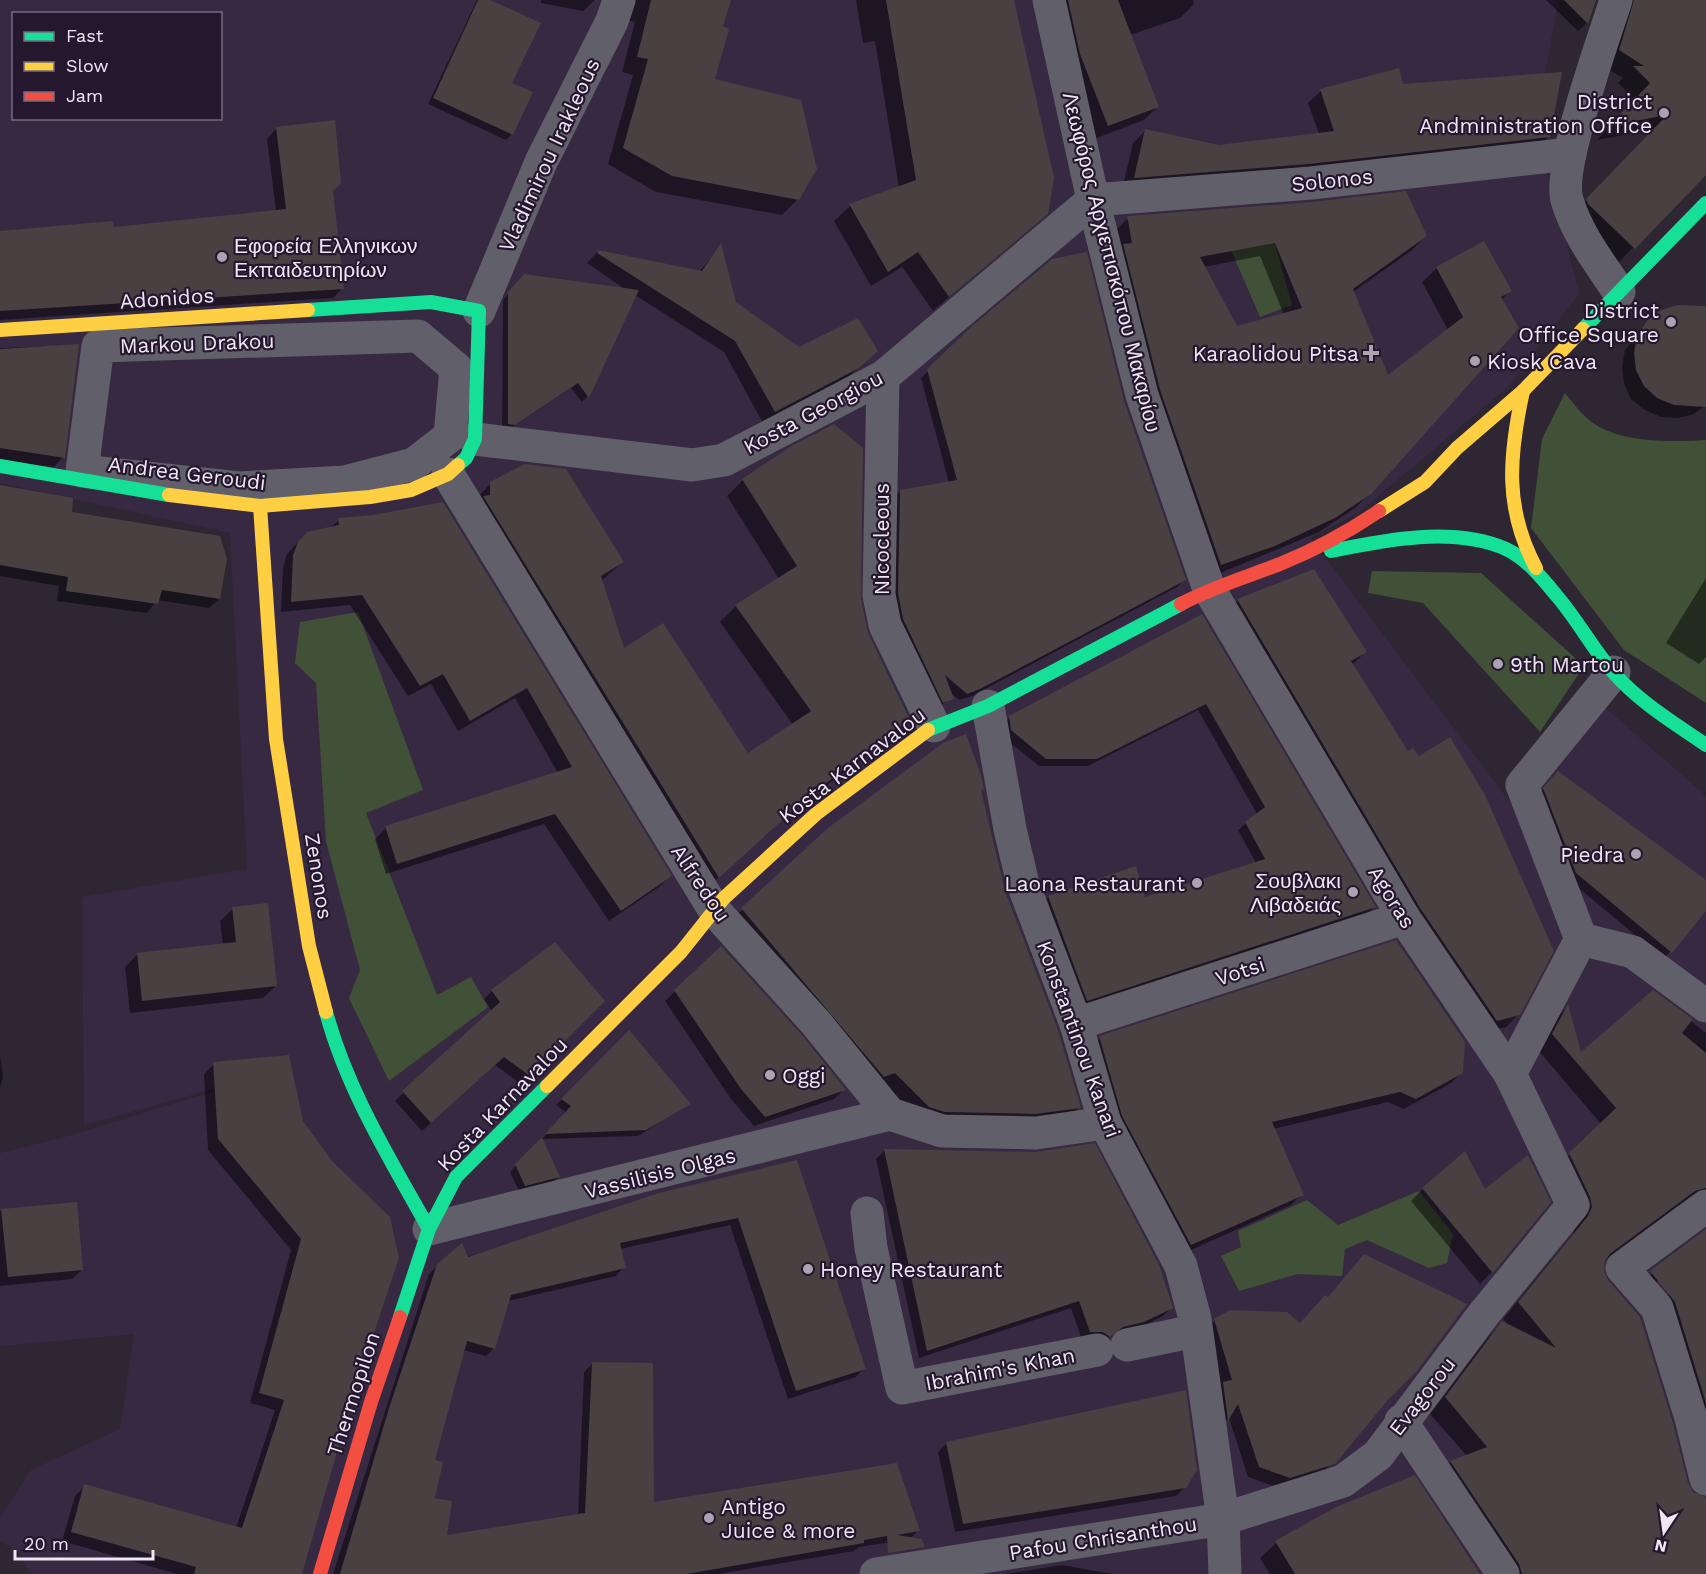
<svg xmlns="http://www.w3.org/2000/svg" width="1706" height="1574" font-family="'Work Sans',sans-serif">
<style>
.built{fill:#382943;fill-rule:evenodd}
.green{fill:#415137}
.shadow{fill:#0007;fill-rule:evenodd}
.building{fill:#484041;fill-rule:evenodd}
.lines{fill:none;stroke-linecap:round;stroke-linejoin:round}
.street{stroke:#61606a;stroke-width:33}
.fast{stroke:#16e098;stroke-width:14}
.slow{stroke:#ffcf43;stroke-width:14}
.jam{stroke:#f24e42;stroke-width:14}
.poi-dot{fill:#aba3b1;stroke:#25182e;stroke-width:2}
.labels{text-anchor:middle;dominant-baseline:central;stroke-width:4.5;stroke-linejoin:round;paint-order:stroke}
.poi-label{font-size:21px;fill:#efe6f5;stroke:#25182e;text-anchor:end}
.street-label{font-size:21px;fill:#efe6f5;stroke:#25182e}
</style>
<rect width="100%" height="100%" fill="#2e2633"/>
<path class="built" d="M 0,0 L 601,0 L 598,11 L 625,0 L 1558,0 L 1538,114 L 1537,141 L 1557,205 L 1579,293 L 1508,387 L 1358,513 L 1310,538 L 1513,806 L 1600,703 L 1706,796 L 1706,1574 L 30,1574 L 18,1552 L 0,1541 L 0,1518 L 31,1470 L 120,1429 L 134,1334 L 0,1346 L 0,1153 L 72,1135 L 292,1067 L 84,1125 L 82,897 L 247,869 L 230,533 L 0,483 ZM 14,14 L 220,14 L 220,118 L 14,118 Z"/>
<g class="green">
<polygon points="1273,237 1292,305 1260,317 1231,250"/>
<path d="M 1565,393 C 1572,402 1579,411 1587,418 C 1615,444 1671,442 1706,440 L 1706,703 L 1624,650 L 1531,528 L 1542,439 Z"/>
<polygon points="1372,571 1481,573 1584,666 1540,732 1423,603 1368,593"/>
<polygon points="358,612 423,790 366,813 437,995 471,977 488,1007 389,1081 349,998 360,970 326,841 316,683 295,663 300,622"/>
<polygon points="1419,1191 1453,1234 1447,1263 1429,1268 1367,1240 1345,1249 1342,1276 1298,1274 1239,1291 1221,1256 1241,1247 1238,1231 1307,1200 1338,1225"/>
</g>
<g class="shadow">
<polygon points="477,0 486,0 510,83 512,134 506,140 428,104"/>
<polygon points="541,0 595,0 583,11 541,3"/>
<polygon points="612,0 730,0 721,27 713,80 798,199 782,215 656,192 608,164 633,75 622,72 635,22 622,19"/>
<polygon points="856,0 1012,0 1046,213 933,311 902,267 871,286 834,221 850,206 899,188 875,41 863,43"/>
<polygon points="1047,0 1193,0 1194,4 1180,18 1130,35 1158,106 1144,120 1094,139"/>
<polygon points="1546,0 1595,0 1587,23 1578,31"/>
<polygon points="1635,0 1706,0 1706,172 1618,263 1571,216 1655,129 1597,140 1635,100 1618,83 1623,78 1604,67 1619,17"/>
<polygon points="1402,86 1549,136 1536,149 1122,190 1133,143 1145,131 1219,147 1319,134 1308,103 1321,91"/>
<polygon points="276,129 332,190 343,288 333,298 0,320 0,233 112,229 276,211 267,139"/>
<path d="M 1128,218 L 1426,236 L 1411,251 L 1353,292 L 1387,377 L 1448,330 L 1422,282 L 1437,268 L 1510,291 L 1501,300 L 1370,493 L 1355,508 L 1319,532 L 1206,579 L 1114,232 ZM 1260,256 L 1284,315 L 1237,328 L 1204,267 Z"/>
<polygon points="721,246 735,303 799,349 864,363 846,379 763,423 724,352 635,295 587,397 582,402 571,388 508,430 502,430 503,300 518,282 626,290 587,263 598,251 699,272"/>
<polygon points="1706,311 1706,405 1694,414 1678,418 1661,417 1645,410 1631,399 1624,383 1622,367 1625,350 1648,322"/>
<polygon points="971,329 1123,401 1184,580 1177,587 972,696 959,700 950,692 952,698 936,709 896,627 893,498 900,491 949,483 921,378"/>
<polygon points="78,345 63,457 54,467 0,460 0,348"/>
<polygon points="743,480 859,599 867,633 909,720 892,736 787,815 702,892 475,500 491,483 623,562 601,581 623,650 747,756 793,725 720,622 736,606 779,579 727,496"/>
<polygon points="0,487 71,513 219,599 209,608 157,600 147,613 57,601 59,586 0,576"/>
<polygon points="442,504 670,876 659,887 609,921 544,824 386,874 375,839 386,828 558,773 515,698 458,731 431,684 408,696 350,605 281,612 283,568 287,554 307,533 330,528 339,520 373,517"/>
<polygon points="1313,571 1365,652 1352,665 1519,1014 1506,1027 1484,1033 1225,613 1238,600"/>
<polygon points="1706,578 1706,657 1699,664 1666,643"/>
<polygon points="1201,616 1374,907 1367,914 1080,1007 1041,905 1048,897 1135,868 1144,899 1256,863 1238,830 1257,814 1198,710 1088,766 1039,766 1004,738 1002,725 1010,717"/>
<polygon points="1551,780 1706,882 1706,909 1664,959 1569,880 1537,797"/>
<polygon points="982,789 980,791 1004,891 1079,1107 1067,1120 916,1119 729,922 829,830"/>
<polygon points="233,909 276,986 263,998 130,1013 125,967 138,954 223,945 220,921"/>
<polygon points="721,948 844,1090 834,1099 754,1126 731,1099 665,1001"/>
<polygon points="492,991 603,1001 521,1084 495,1065 422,1131 395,1101 492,1011 484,999"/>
<polygon points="1654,992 1706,1033 1706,1213 1687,1203 1678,1206 1603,1261 1602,1271 1687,1485 1691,1493 1706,1499 1706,1574 1500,1574 1436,1478 1451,1462 1467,1456 1430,1414 1487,1339 1502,1323 1510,1327 1503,1319 1573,1234 1577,1223 1554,1170 1601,1124 1538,1050 1553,1022 1567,1007 1580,1055"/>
<polygon points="629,1032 689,1104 638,1136 542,1139 567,1113 556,1105"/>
<polygon points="1100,1038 1462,1072 1451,1083 1404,1109 1388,1102 1273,1129 1302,1194 1291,1205 1180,1255 1089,1048"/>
<polygon points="0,1055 3,1078 0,1087"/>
<polygon points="214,1064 301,1121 331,1162 287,1574 177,1574 62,1541 75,1496 85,1486 236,1528 275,1410 250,1403 291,1250 208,1150 204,1074"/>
<polygon points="541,1140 558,1177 552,1183 519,1191 510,1172"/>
<polygon points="884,1151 1036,1153 1171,1308 1163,1316 1135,1330 1113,1334 1101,1344 1082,1340 1071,1308 919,1358 876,1159"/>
<polygon points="796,1162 864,1368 856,1377 788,1399 730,1225 620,1249 624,1267 616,1276 508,1301 494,1348 486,1356 463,1350 433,1461 433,1499 445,1536 578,1515 584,1372 592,1364 653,1504 918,1531 910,1539 859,1547 854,1551 718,1574 333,1574 429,1274 438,1265"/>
<polygon points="1423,1189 1492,1272 1480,1284 1411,1201"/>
<polygon points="76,1204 82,1270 72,1279 0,1286 0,1211"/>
<polygon points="1683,1248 1658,1281 1645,1293 1638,1285"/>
<polygon points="1364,1256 1385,1401 1322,1474 1279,1488 1248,1477 1229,1418 1217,1429 1204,1331 1215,1320 1299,1325 1327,1298"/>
<polygon points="1706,1263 1706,1478 1652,1308"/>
<polygon points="947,1443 1185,1487 1176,1496 955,1532 938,1452"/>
<polygon points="1337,1508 1479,1574 1270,1574 1260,1558 1276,1543"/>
<polygon points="1062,1565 1113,1574 1005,1574"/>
</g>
<g class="building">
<polygon points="478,0 490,0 541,23 512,83 533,92 513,135 433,98"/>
<polygon points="651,0 731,0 723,26 729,29 715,79 801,100 817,169 799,200 672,176 623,148 648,59 637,57"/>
<polygon points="886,0 1014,0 1054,178 1048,214 949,297 918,252 888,272 849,204 916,180"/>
<polygon points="1068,0 1118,0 1159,107 1108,126 1080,54"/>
<polygon points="1564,0 1596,0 1588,24"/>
<polygon points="1634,0 1706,0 1706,175 1635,249 1588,204 1586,199 1667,115 1609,126 1650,83 1633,66 1644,66 1619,50"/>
<polygon points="1399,68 1403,84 1562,72 1550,137 1309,164 1134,178 1145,129 1219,145 1334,131 1320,89"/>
<polygon points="335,120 341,183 333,191 344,289 0,311 0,231 113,221 114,227 286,209 276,127"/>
<path d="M 1406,191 L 1427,236 L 1353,289 L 1388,375 L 1463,317 L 1436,267 L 1484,241 L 1512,291 L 1501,297 L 1519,328 L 1371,494 L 1335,518 L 1275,546 L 1221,565 L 1160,390 L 1123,244 L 1132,243 L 1127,216 L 1312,202 ZM 1275,243 L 1302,308 L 1237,326 L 1200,257 Z"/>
<polygon points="721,243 736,302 799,347 858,318 878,351 859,368 775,412 735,341 597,253 598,250 702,271"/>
<polygon points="1087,252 1124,401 1186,580 980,689 967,694 945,675 954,699 943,703 903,619 898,593 900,490 957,480 927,369 970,328 1052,259"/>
<polygon points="524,274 639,290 589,398 578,383 515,425 508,424 508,292"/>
<polygon points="1678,305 1706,306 1706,407 1674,405 1657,398 1644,386 1636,370 1634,353 1637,336 1647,321 1661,310"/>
<polygon points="79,344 65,458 0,448 0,349"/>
<polygon points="834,424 863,448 861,599 868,633 910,720 805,799 719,878 483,496 490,495 490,482 525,464 566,469 624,562 601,576 624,648 663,623 748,753 811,711 735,605 797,566 742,479 793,445"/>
<polygon points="0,485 73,498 72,512 220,536 227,559 220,599 162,590 158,604 66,591 68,577 0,565"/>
<polygon points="443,502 672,876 621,911 555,814 397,864 385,826 572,767 527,688 470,721 443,674 420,686 362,595 291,602 293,555 298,542 307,532 339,525 338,518 373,515"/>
<polygon points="1314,569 1367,652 1351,661 1408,751 1413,748 1419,756 1450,737 1485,795 1554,951 1520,1015 1497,1021 1420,908 1237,599"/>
<polygon points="1202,614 1376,907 1087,1001 1048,896 1136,866 1145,897 1265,859 1245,822 1265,807 1206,704 1097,759 1046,759 1011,730 1009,716"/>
<polygon points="966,734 981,775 984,789 981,790 1005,891 1058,1030 1081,1108 1035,1114 945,1112 929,1107 895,1073 884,1077 741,908 828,828 943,743"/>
<polygon points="1558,771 1706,880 1706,911 1672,953 1576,873 1543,788"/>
<polygon points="268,903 277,986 142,1001 137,953 236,942 232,907"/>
<polygon points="1396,940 1465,1042 1463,1073 1416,1099 1400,1092 1272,1122 1304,1195 1191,1245 1122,1116 1099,1036"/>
<polygon points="555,942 605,1001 530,1076 504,1057 431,1123 402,1091 500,1002 491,990"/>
<polygon points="721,946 802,1035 846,1090 765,1117 741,1089 674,990"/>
<polygon points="1653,990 1693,1019 1682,1033 1706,1053 1706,1188 1695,1191 1611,1253 1605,1260 1604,1271 1608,1280 1640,1317 1673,1423 1688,1483 1693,1492 1706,1497 1706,1574 1522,1574 1519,1564 1450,1461 1487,1447 1445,1397 1502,1321 1556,1348 1518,1302 1588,1216 1592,1207 1590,1197 1569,1153 1616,1108 1552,1034 1568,1004 1581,1052"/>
<polygon points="629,1030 691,1104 646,1130 545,1134 571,1106 561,1099"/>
<polygon points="289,1055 303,1121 332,1161 390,1217 399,1258 353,1396 302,1574 194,1574 196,1567 71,1532 84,1484 242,1528 284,1400 259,1393 301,1239 218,1139 213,1062"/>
<polygon points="542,1137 560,1177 525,1186 515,1164"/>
<polygon points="1095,1143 1159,1265 1173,1308 1144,1322 1123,1327 1110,1337 1103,1332 1090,1332 1079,1301 927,1351 884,1149 1036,1152"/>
<polygon points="1465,1151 1485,1189 1528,1155 1551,1202 1493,1273 1422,1188"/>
<polygon points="797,1160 866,1369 796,1391 738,1218 620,1243 626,1268 511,1295 495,1349 467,1341 435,1460 443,1462 435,1498 452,1501 447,1535 585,1513 592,1362 653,1363 654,1502 897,1463 920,1531 897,1535 922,1539 925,1547 888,1553 887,1536 864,1540 864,1543 687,1574 340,1574 389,1408 437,1264 462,1243 468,1257 659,1193"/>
<polygon points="77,1202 83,1270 8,1277 1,1209"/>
<polygon points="1706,1229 1706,1403 1675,1302 1650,1271"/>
<polygon points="1364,1254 1467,1304 1416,1372 1387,1401 1335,1464 1290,1478 1259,1467 1238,1404 1228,1421 1223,1382 1232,1380 1214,1319 1230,1310 1287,1312 1300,1323 1325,1295 1328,1297"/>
<polygon points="1186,1390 1197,1470 1186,1488 963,1524 946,1442"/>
<polygon points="1415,1475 1480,1574 1295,1574 1275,1541 1336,1507"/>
</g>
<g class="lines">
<g class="street">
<path d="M 1616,0 C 1604,38 1557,167 1567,200 C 1577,234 1599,262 1619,292"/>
<polyline points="479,311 541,162 612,21 619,0"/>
<polygon points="418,336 456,368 450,436 414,464 345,482 239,488 82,471 98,346"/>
<polyline points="883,377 879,595 885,625 934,726"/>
<polyline points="475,439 692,465 724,460 883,377 1093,200 1311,183 1570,154"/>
<polyline points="448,474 715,911 816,1023 890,1114 942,1131 1036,1133 1105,1123"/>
<polyline points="988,706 1010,829 1023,884 1076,1024 1105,1123 1181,1266 1195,1319 1223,1519 1225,1574"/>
<polyline points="1581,939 1633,952 1706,1006"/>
<polyline points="1076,1024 1404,918"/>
<polyline points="1510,1074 1581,939 1522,785 1614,672"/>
<polyline points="1706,1206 1622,1268 1657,1308 1691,1418 1706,1479"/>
<polyline points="867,1213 871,1248 902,1388 1097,1350"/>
<polyline points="429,1229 890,1114"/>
<polyline points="1127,1345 1195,1331"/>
<polyline points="1401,1421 1503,1574"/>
<polyline points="876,1574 1223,1519 1343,1481 1378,1455 1483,1315 1573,1205 1510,1074 1404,918 1209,589 1142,395 1093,200 1049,0"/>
</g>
<g class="fast">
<polyline points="308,310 431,302 479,311 475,439 466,458 458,465"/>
<polyline points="1583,329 1706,203"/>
<polyline points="0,466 169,495"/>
<path d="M 1331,551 C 1385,540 1453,526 1506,549 C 1526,558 1543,579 1556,595 C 1577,619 1592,648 1613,672 C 1639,702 1674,723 1706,745"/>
<polyline points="928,730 988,706 1181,604"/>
<path d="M 326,1012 C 347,1090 390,1159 429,1229"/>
<polyline points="400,1317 429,1229 456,1177 547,1086"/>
</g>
<g class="slow">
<polyline points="0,330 308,310"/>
<path d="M 1523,391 C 1509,456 1504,508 1536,568"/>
<polyline points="169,495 260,506 370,497 411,490 448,474 458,465"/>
<polyline points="260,506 276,739 309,946 326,1012"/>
<polyline points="1379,511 1425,482 1457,448 1523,391 1583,329"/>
<polyline points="547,1086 681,952 724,898 816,814 928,730"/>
</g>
<g class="jam">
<path d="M 1181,604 C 1213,587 1247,577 1280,564 C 1315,550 1348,532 1379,511"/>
<polyline points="320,1574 371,1402 400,1317"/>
</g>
</g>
<g class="poi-dot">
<circle cx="1664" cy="113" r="6"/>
<circle cx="222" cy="257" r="6"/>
<circle cx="1671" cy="322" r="6"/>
<path d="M1368 344h6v6h6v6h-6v6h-6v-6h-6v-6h6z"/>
<circle cx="1475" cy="361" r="6"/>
<circle cx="1498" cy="664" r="6"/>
<circle cx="1636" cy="854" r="6"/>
<circle cx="1197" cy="883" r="6"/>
<circle cx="1353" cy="892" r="6"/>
<circle cx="770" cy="1075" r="6"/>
<circle cx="808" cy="1269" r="6"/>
<circle cx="709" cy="1518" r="6"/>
</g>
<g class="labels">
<g class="poi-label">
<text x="1652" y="101">District<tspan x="1652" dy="24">Andministration Office</tspan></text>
<text x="234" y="245" text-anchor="start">Εφορεία Ελληνικων<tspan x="234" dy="24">Εκπαιδευτηρίων</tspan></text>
<text x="1659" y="310">District<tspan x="1659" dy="24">Office Square</tspan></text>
<text x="1359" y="353">Karaolidou Pitsa</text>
<text x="1487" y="361" text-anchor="start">Kiosk Cava</text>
<text x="1510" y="664" text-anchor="start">9th Martou</text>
<text x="1624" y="854">Piedra</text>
<text x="1341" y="880">Σουβλακι<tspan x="1341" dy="24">Λιβαδειάς</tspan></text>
<text x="1185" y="883">Laona Restaurant</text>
<text x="782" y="1075" text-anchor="start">Oggi</text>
<text x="820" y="1269" text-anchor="start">Honey Restaurant</text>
<text x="721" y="1506" text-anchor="start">Antigo<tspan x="721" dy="24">Juice &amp; more</tspan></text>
</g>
<g class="street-label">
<text transform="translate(549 155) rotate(-65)">Vladimirou Irakleous</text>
<text transform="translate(1332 180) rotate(-6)">Solonos</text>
<text transform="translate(1112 262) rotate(76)">Λεωφόρος Αρχιεπισκόπου Μακαρίου</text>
<text transform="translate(167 298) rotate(-4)">Adonidos</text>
<text transform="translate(197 343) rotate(-2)">Markou Drakou</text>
<text transform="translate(813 412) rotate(-28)">Kosta Georgiou</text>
<text transform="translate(187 473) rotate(7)">Andrea Geroudi</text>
<text transform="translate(881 539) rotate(-90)">Nicocleous</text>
<text transform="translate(852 765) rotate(-37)">Kosta Karnavalou</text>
<text transform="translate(319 876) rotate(81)">Zenonos</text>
<text transform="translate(701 883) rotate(56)">Alfredou</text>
<text transform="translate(1392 897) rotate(58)">Agoras</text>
<text transform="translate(1240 971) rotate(-18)">Votsi</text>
<text transform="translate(1079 1039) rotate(70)">Konstantinou Kanari</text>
<text transform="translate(502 1104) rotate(-46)">Kosta Karnavalou</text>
<text transform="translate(660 1173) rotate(-14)">Vassilisis Olgas</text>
<text transform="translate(1000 1369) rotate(-11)">Ibrahim's Khan</text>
<text transform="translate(353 1394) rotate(-72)">Thermopilon</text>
<text transform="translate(1422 1396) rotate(-52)">Evagorou</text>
<text transform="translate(1103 1538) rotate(-9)">Pafou Chrisanthou</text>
</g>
</g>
<rect x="12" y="12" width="210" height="108" fill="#25182e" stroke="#766a7e" stroke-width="1.5"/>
<rect x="24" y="32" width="30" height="9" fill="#16e098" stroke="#766a7e" stroke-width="1.5"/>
<text x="66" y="42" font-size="18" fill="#efe6f5">Fast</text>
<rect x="24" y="62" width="30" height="9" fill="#ffcf43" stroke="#766a7e" stroke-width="1.5"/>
<text x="66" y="72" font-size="18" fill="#efe6f5">Slow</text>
<rect x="24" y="92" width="30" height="9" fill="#f24e42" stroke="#766a7e" stroke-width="1.5"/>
<text x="66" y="102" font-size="18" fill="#efe6f5">Jam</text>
<g transform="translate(1664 1532) rotate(193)" stroke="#25182e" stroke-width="4.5" paint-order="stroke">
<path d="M0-4.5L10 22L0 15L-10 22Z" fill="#efe6f5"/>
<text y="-9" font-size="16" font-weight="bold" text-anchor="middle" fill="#efe6f5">N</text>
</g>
<path d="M15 1550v9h138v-9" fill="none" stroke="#efe6f5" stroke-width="3"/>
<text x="24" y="1550" font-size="18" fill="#efe6f5" stroke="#25182e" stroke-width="4.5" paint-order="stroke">20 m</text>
</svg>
